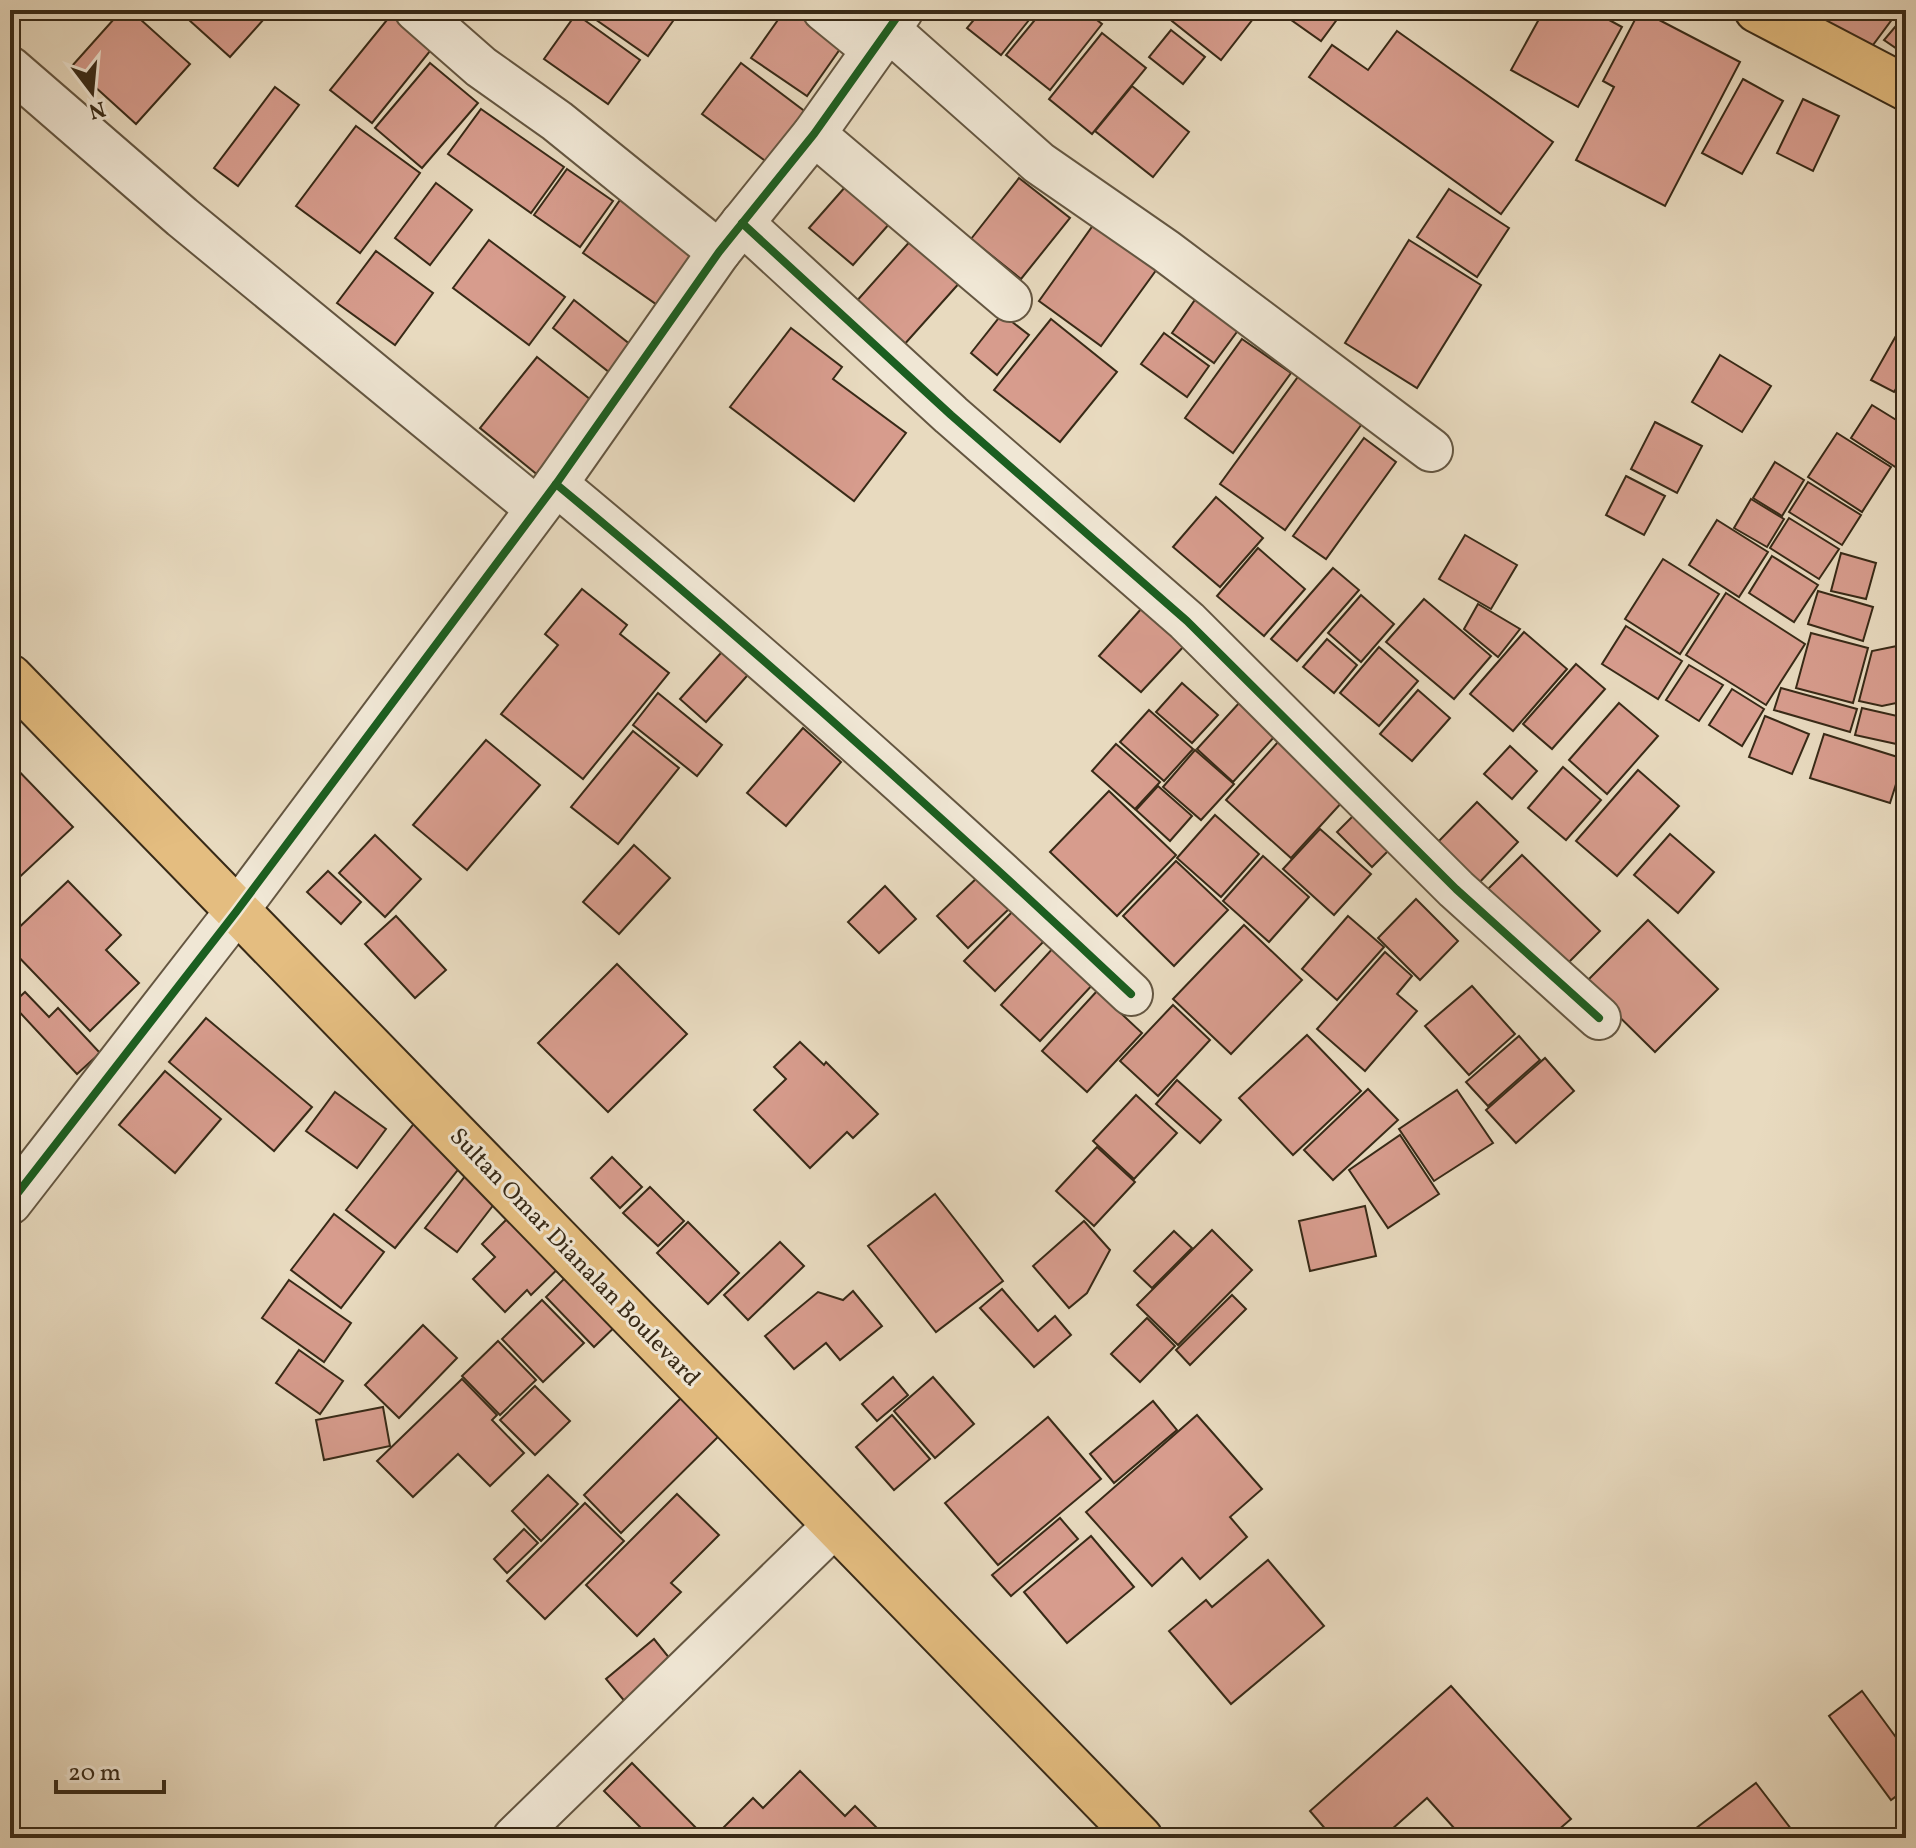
<svg xmlns="http://www.w3.org/2000/svg" width="1916" height="1848" font-family="Vollkorn,serif">
<style>
.building{fill:#d79c8d;stroke:#382a17;stroke-width:2}
.lines{fill:none;stroke-linecap:round;stroke-linejoin:round}
.minor-casing{stroke:#645641;stroke-width:46}
.major-casing{stroke:#382a17;stroke-width:48}
.minor{stroke:#f0e7d5;stroke-width:42}
.major{stroke:#e4bd80;stroke-width:44}
.cycleway-casing{stroke:#f0e7d5;stroke-width:13}
.cycleway{stroke:#1b5e20;stroke-width:8}
.labels{text-anchor:middle;dominant-baseline:central;stroke-width:6;stroke-linejoin:round;paint-order:stroke}
.street-label{font-size:24px;fill:#382a17;stroke:#f0e7d5}
</style>
<rect width="100%" height="100%" fill="#e8dabf"/>
<filter id="stains"><feTurbulence type="fractalNoise" baseFrequency=".0025" numOctaves="4"/><feColorMatrix values="0 0 0 0 .2 0 0 0 0 .09 0 0 0 0 .02 0 0 0 .5 -.17"/></filter>
<radialGradient id="worn" r=".72"><stop offset=".6" stop-color="#630" stop-opacity="0"/><stop offset="1" stop-color="#630" stop-opacity=".3"/></radialGradient>
<g class="building">
<polygon points="122,10 130,10 190,64 136,124 72,66"/>
<polygon points="178,10 272,10 230,57"/>
<polygon points="395,10 402,10 439,40 372,123 330,90"/>
<polygon points="582,10 673,10 678,14 648,56"/>
<polygon points="785,10 800,10 845,42 807,96 751,58"/>
<polygon points="982,10 1037,10 1001,55 967,28"/>
<polygon points="1043,10 1084,10 1102,24 1050,90 1006,55"/>
<polygon points="1181,10 1260,10 1221,60 1172,21"/>
<polygon points="1277,10 1344,10 1321,41"/>
<polygon points="1544,10 1591,10 1622,27 1578,107 1511,70"/>
<polygon points="1640,10 1740,62 1665,206 1576,160 1614,87 1603,81"/>
<polygon points="1801,10 1899,10 1864,57"/>
<polygon points="576,14 640,60 608,104 544,59"/>
<polygon points="1906,14 1906,55 1884,40"/>
<polygon points="1171,30 1205,57 1183,84 1149,57"/>
<polygon points="1397,31 1553,142 1501,214 1309,77 1332,45 1368,70"/>
<polygon points="1102,33 1146,68 1092,134 1049,99"/>
<polygon points="430,63 478,103 422,168 375,128"/>
<polygon points="741,63 807,113 768,163 702,114"/>
<polygon points="1743,79 1783,101 1742,174 1702,153"/>
<polygon points="1132,86 1189,132 1153,177 1095,131"/>
<polygon points="275,87 299,105 238,186 214,168"/>
<polygon points="1803,99 1839,116 1813,171 1777,153"/>
<polygon points="481,109 564,167 531,213 448,154"/>
<polygon points="356,126 420,173 360,253 296,206"/>
<polygon points="567,169 613,201 580,247 534,215"/>
<polygon points="1019,178 1070,218 1021,279 971,239"/>
<polygon points="436,183 472,210 430,265 395,238"/>
<polygon points="846,186 890,223 853,265 809,228"/>
<polygon points="1449,189 1509,228 1477,277 1417,237"/>
<polygon points="620,200 700,257 663,309 583,253"/>
<polygon points="1094,224 1157,269 1101,346 1039,301"/>
<polygon points="913,238 962,280 894,356 846,313"/>
<polygon points="489,240 565,297 529,345 453,288"/>
<polygon points="1409,240 1481,285 1417,388 1345,343"/>
<polygon points="376,251 433,293 395,345 337,303"/>
<polygon points="1199,294 1242,325 1214,363 1172,333"/>
<polygon points="574,300 636,349 614,376 553,328"/>
<polygon points="1002,314 1029,335 997,375 971,353"/>
<polygon points="1906,318 1906,372 1894,392 1871,380"/>
<polygon points="1051,319 1117,372 1060,442 994,390"/>
<polygon points="791,328 842,367 833,379 906,433 854,501 730,407"/>
<polygon points="1164,333 1209,366 1187,397 1141,364"/>
<polygon points="1242,339 1291,373 1233,453 1185,418"/>
<polygon points="1720,355 1771,386 1742,432 1692,402"/>
<polygon points="537,357 596,404 539,476 480,428"/>
<polygon points="1300,374 1364,421 1285,530 1220,484"/>
<polygon points="1872,405 1906,426 1903,472 1851,438"/>
<polygon points="1655,422 1702,446 1677,493 1631,469"/>
<polygon points="1837,433 1891,467 1862,512 1808,477"/>
<polygon points="1364,438 1396,462 1326,559 1293,536"/>
<polygon points="1775,462 1804,480 1782,516 1753,498"/>
<polygon points="1626,476 1665,496 1644,535 1606,515"/>
<polygon points="1808,482 1861,515 1842,545 1789,512"/>
<polygon points="1216,497 1263,538 1220,587 1173,547"/>
<polygon points="1751,499 1784,519 1767,547 1734,528"/>
<polygon points="1789,518 1839,549 1819,579 1770,548"/>
<polygon points="1717,520 1768,552 1739,597 1689,565"/>
<polygon points="1465,535 1517,565 1491,609 1439,579"/>
<polygon points="1258,548 1305,589 1264,636 1217,596"/>
<polygon points="1841,553 1876,563 1866,599 1831,591"/>
<polygon points="1772,556 1818,585 1794,622 1749,593"/>
<polygon points="1663,559 1719,594 1680,654 1625,619"/>
<polygon points="1333,568 1359,590 1297,661 1271,639"/>
<polygon points="582,589 627,625 620,634 669,673 583,779 501,714 558,645 545,634"/>
<polygon points="1818,591 1873,607 1863,641 1808,624"/>
<polygon points="1726,593 1805,644 1766,705 1686,655"/>
<polygon points="1361,595 1394,624 1361,662 1328,633"/>
<polygon points="1424,599 1491,656 1454,699 1386,642"/>
<polygon points="1478,604 1520,629 1498,657 1464,629"/>
<polygon points="1142,608 1185,645 1141,692 1099,656"/>
<polygon points="1626,626 1682,661 1658,699 1602,664"/>
<polygon points="1524,632 1567,669 1513,731 1470,694"/>
<polygon points="1811,633 1868,648 1853,703 1796,688"/>
<polygon points="1327,639 1357,665 1334,693 1303,667"/>
<polygon points="728,645 754,668 706,722 680,699"/>
<polygon points="1897,646 1906,701 1882,706 1859,701 1872,651"/>
<polygon points="1379,647 1418,681 1379,726 1340,693"/>
<polygon points="1576,664 1605,689 1552,749 1523,724"/>
<polygon points="1689,665 1723,685 1699,721 1666,700"/>
<polygon points="1182,683 1218,715 1192,743 1156,712"/>
<polygon points="1781,688 1857,709 1850,732 1774,710"/>
<polygon points="1732,689 1764,709 1742,746 1709,725"/>
<polygon points="1251,690 1285,725 1233,782 1197,749"/>
<polygon points="1418,690 1450,718 1412,761 1380,734"/>
<polygon points="658,693 722,745 697,776 633,725"/>
<polygon points="1619,703 1658,736 1607,794 1569,760"/>
<polygon points="1862,708 1906,718 1901,745 1855,735"/>
<polygon points="1149,710 1193,749 1164,781 1120,742"/>
<polygon points="1765,716 1809,734 1792,774 1749,757"/>
<polygon points="803,728 841,762 786,826 747,793"/>
<polygon points="633,731 679,768 618,844 571,807"/>
<polygon points="1824,734 1904,759 1890,803 1810,778"/>
<polygon points="486,740 540,785 467,870 413,825"/>
<polygon points="1278,742 1344,800 1291,858 1226,800"/>
<polygon points="1116,744 1160,782 1135,809 1092,771"/>
<polygon points="1510,746 1537,771 1512,799 1484,774"/>
<polygon points="1195,750 1234,784 1201,820 1163,787"/>
<polygon points="10,762 73,827 10,886"/>
<polygon points="1563,767 1601,800 1566,840 1528,808"/>
<polygon points="1638,770 1679,806 1617,876 1576,841"/>
<polygon points="1158,786 1192,816 1170,841 1136,810"/>
<polygon points="1109,791 1176,855 1117,916 1050,852"/>
<polygon points="1477,802 1518,842 1476,886 1435,845"/>
<polygon points="1365,804 1400,839 1372,867 1337,832"/>
<polygon points="1215,815 1259,854 1221,897 1177,858"/>
<polygon points="1320,829 1371,874 1334,915 1283,869"/>
<polygon points="1670,834 1714,872 1678,913 1634,875"/>
<polygon points="375,835 421,879 385,917 339,873"/>
<polygon points="634,845 670,878 619,934 583,902"/>
<polygon points="1522,855 1600,931 1561,970 1483,894"/>
<polygon points="1263,856 1309,897 1269,942 1223,901"/>
<polygon points="1176,861 1228,910 1174,966 1123,916"/>
<polygon points="328,871 361,902 341,924 307,892"/>
<polygon points="980,875 1011,907 968,948 937,916"/>
<polygon points="68,881 121,935 106,950 139,983 90,1031 10,948 10,936"/>
<polygon points="885,886 916,919 879,953 848,922"/>
<polygon points="1416,899 1458,941 1420,980 1378,938"/>
<polygon points="1018,906 1049,936 995,991 964,961"/>
<polygon points="396,916 446,970 415,998 365,944"/>
<polygon points="1348,916 1384,947 1337,1000 1302,969"/>
<polygon points="1648,920 1718,989 1655,1052 1585,983"/>
<polygon points="1244,925 1302,980 1231,1054 1173,999"/>
<polygon points="1055,946 1095,982 1040,1041 1001,1005"/>
<polygon points="1385,952 1412,976 1397,994 1417,1011 1365,1071 1317,1029"/>
<polygon points="617,964 687,1034 608,1112 538,1043"/>
<polygon points="1472,986 1515,1034 1469,1075 1425,1026"/>
<polygon points="1097,991 1142,1033 1087,1092 1042,1051"/>
<polygon points="25,992 49,1017 58,1008 100,1053 77,1074 12,1004"/>
<polygon points="1173,1005 1210,1040 1158,1096 1120,1061"/>
<polygon points="206,1018 312,1107 274,1151 169,1062"/>
<polygon points="1307,1035 1361,1091 1293,1155 1239,1098"/>
<polygon points="1519,1036 1540,1060 1488,1106 1466,1082"/>
<polygon points="800,1042 824,1065 826,1062 878,1114 853,1138 847,1132 810,1168 754,1110 786,1079 774,1067"/>
<polygon points="1545,1058 1574,1091 1516,1143 1486,1110"/>
<polygon points="165,1071 221,1119 175,1173 119,1125"/>
<polygon points="1177,1080 1221,1120 1200,1143 1156,1104"/>
<polygon points="1368,1089 1398,1120 1333,1180 1304,1150"/>
<polygon points="1457,1090 1493,1143 1434,1181 1399,1129"/>
<polygon points="335,1092 386,1129 357,1168 306,1131"/>
<polygon points="1136,1095 1177,1133 1134,1179 1093,1141"/>
<polygon points="416,1121 466,1160 395,1248 346,1210"/>
<polygon points="1400,1135 1439,1194 1388,1228 1349,1170"/>
<polygon points="1097,1147 1135,1182 1094,1226 1056,1191"/>
<polygon points="612,1157 642,1187 620,1208 591,1178"/>
<polygon points="466,1175 498,1199 457,1252 425,1228"/>
<polygon points="650,1187 684,1221 658,1246 623,1213"/>
<polygon points="935,1194 1003,1281 936,1332 868,1246"/>
<polygon points="1365,1206 1376,1256 1310,1271 1299,1221"/>
<polygon points="519,1207 569,1258 531,1295 527,1290 505,1312 473,1279 495,1257 482,1244"/>
<polygon points="334,1214 384,1252 341,1308 291,1270"/>
<polygon points="1084,1221 1110,1250 1087,1293 1069,1308 1033,1266"/>
<polygon points="688,1222 739,1273 708,1304 657,1253"/>
<polygon points="1212,1230 1252,1270 1178,1345 1137,1305"/>
<polygon points="1174,1231 1192,1248 1152,1288 1134,1271"/>
<polygon points="780,1242 804,1266 748,1320 724,1295"/>
<polygon points="574,1269 623,1319 594,1347 546,1297"/>
<polygon points="289,1280 351,1323 324,1362 262,1318"/>
<polygon points="1002,1289 1038,1331 1055,1316 1071,1335 1034,1367 980,1308"/>
<polygon points="853,1291 882,1326 840,1360 826,1343 794,1369 765,1336 818,1292 843,1300"/>
<polygon points="1232,1295 1246,1309 1190,1365 1176,1350"/>
<polygon points="542,1300 584,1343 543,1382 502,1339"/>
<polygon points="1147,1318 1175,1346 1140,1382 1111,1354"/>
<polygon points="423,1325 457,1358 399,1418 365,1385"/>
<polygon points="498,1341 536,1380 500,1415 462,1376"/>
<polygon points="299,1350 343,1381 320,1414 276,1383"/>
<polygon points="893,1377 908,1395 877,1421 862,1404"/>
<polygon points="933,1377 974,1424 935,1458 894,1411"/>
<polygon points="462,1379 497,1415 492,1420 524,1453 490,1486 458,1454 413,1497 377,1461"/>
<polygon points="695,1384 733,1422 621,1533 584,1495"/>
<polygon points="535,1386 570,1421 535,1455 500,1420"/>
<polygon points="1153,1401 1177,1430 1114,1483 1090,1454"/>
<polygon points="383,1407 390,1446 324,1460 316,1420"/>
<polygon points="892,1415 930,1459 894,1490 856,1447"/>
<polygon points="1197,1415 1262,1489 1230,1517 1247,1537 1200,1579 1182,1558 1152,1586 1086,1512"/>
<polygon points="1048,1417 1101,1479 998,1565 945,1503"/>
<polygon points="548,1475 578,1504 541,1541 512,1511"/>
<polygon points="677,1494 719,1535 671,1583 681,1592 637,1636 586,1585"/>
<polygon points="585,1503 624,1541 545,1619 507,1581"/>
<polygon points="1060,1518 1078,1539 1011,1596 992,1575"/>
<polygon points="524,1529 538,1543 507,1573 494,1559"/>
<polygon points="1091,1536 1134,1587 1067,1643 1024,1592"/>
<polygon points="1268,1560 1324,1626 1231,1704 1169,1631 1206,1600 1212,1607"/>
<polygon points="654,1639 679,1670 632,1710 606,1679"/>
<polygon points="1451,1686 1571,1819 1549,1838 1463,1838 1427,1798 1382,1838 1333,1838 1310,1811"/>
<polygon points="1862,1691 1906,1751 1906,1789 1891,1800 1829,1716"/>
<polygon points="632,1763 706,1838 651,1838 604,1791"/>
<polygon points="800,1771 845,1816 855,1806 882,1833 877,1838 732,1838 723,1828 753,1798 763,1808"/>
<polygon points="1756,1783 1798,1838 1683,1838"/>
</g>
<g class="lines">
<defs>
<g id="minor">
<polyline points="416,10 481,67 557,121 719,252"/>
<polyline points="824,10 872,49"/>
<polyline points="889,30 1039,163 1166,251 1431,450"/>
<polyline points="10,68 182,217 536,508"/>
<polyline points="814,134 1010,300"/>
<polyline points="742,223 951,415 1187,621 1456,889 1599,1018"/>
<path d="M 556,484 C 754,648 944,818 1131,994"/>
<polyline points="10,1203 236,912 556,484 719,252 814,134 902,10"/>
<polyline points="514,1838 835,1525"/>
</g>
<g id="major">
<polyline points="1757,10 1906,88"/>
<polyline points="10,677 1140,1838"/>
</g>
</defs>
<use href="#minor" class="minor-casing"/>
<use href="#major" class="major-casing"/>
<use href="#minor" class="minor"/>
<use href="#major" class="major"/>
<defs>
<g id="cycleway">
<polyline points="742,223 951,415 1187,621 1456,889 1599,1018"/>
<path d="M 556,484 C 754,648 944,818 1131,994"/>
<polyline points="10,1203 236,912 556,484 719,252 814,134 902,10"/>
</g>
</defs>
<use href="#cycleway" class="cycleway-casing"/>
<use href="#cycleway" class="cycleway"/>
</g>
<g class="labels">
<g class="street-label">
<text transform="translate(574 1258) rotate(46)">Sultan Omar Dianalan Boulevard</text>
</g>
</g>
<rect width="1916" height="1848" fill="none" stroke="#e8dabf" stroke-width="40"/>
<rect x="12" y="12" width="1892" height="1824" fill="none" stroke="#382a17" stroke-width="4"/>
<rect x="20" y="20" width="1876" height="1808" fill="none" stroke="#382a17" stroke-width="2"/>
<g transform="translate(92 92) rotate(164)" stroke="#f0e7d5" stroke-width="6" paint-order="stroke">
<path d="M0-6L14 30L0 20L-14 30Z" fill="#382a17"/>
<text y="-12" font-size="22" font-weight="bold" text-anchor="middle" fill="#382a17">N</text>
</g>
<path d="M56 1780v12h108v-12" fill="none" stroke="#382a17" stroke-width="4"/>
<text x="68" y="1780" font-size="24" fill="#382a17" stroke="#f0e7d5" stroke-width="6" paint-order="stroke">20 m</text>
<rect width="100%" height="100%" filter="url(#stains)"/>
<rect width="100%" height="100%" fill="url(#worn)"/>
</svg>
